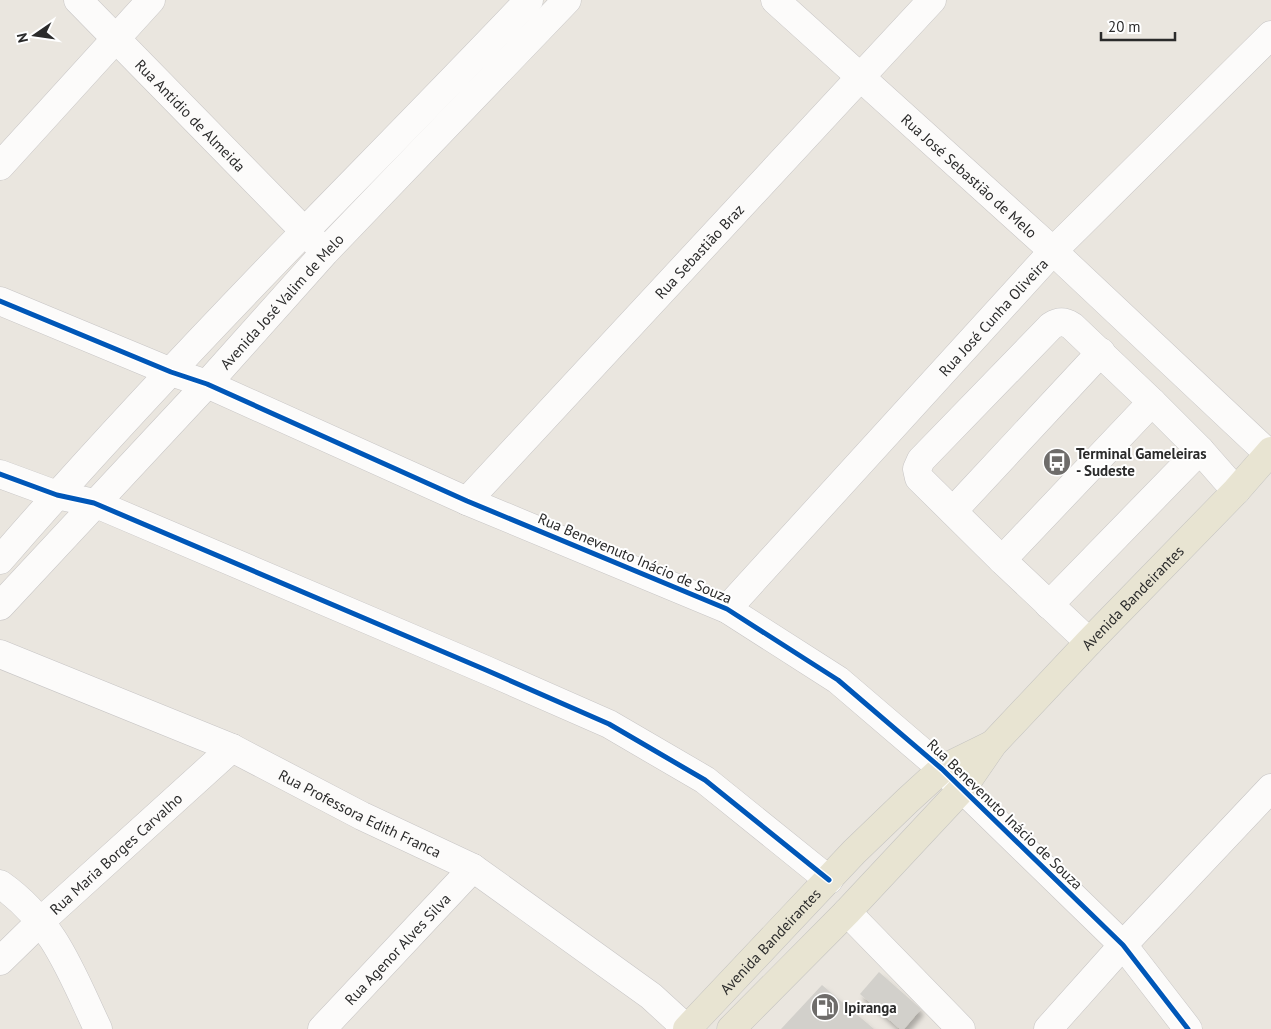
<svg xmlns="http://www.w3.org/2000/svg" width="1271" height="1029" font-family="'PT Sans',sans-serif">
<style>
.building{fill:#d2d0cb;filter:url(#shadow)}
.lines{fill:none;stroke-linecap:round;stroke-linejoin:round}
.minor-casing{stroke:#c7c5c5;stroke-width:29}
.major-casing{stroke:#c5c4c1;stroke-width:29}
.minor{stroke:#fcfbfa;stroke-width:28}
.major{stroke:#e8e4d2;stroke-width:28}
.cycleway-casing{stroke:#fff;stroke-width:8}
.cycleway{stroke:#0057b8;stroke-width:5}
.labels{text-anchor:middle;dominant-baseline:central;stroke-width:4;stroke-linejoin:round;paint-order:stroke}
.street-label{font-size:15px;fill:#2b2b2b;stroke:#fff}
.poi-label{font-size:15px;font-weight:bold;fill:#2b2b2b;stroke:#fff;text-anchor:start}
</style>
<defs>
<filter id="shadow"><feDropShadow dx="3" dy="5.5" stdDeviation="2.5" flood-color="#0004"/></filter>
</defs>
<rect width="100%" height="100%" fill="#eae6df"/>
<g class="building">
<polygon points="879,972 921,1009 904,1029 900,1029 860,994"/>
<polygon points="822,985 874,1029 781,1029"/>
</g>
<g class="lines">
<defs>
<g id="minor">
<path id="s1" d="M 78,0 L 317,244"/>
<path id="s2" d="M 775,0 L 1053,251 L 1271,456"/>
<polyline points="0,166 151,0"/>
<polyline points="0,301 171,372 207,384 467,501 727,609 838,680 942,769 1123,945 1188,1029"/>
<polyline points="0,474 57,495 94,503 486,670 609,724 705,780 829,880"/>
<path id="s3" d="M 467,501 L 932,0"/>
<polyline points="953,511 1101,352"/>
<path d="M 0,560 C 98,447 201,338 305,231 C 380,154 455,78 529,0"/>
<path d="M 1002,560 L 919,478 L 917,469 L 921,460 L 1051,326 C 1059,321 1064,321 1072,326 L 1152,402"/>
<polyline points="1049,605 1200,450"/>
<path id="s4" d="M 0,606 L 207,384 L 325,252 L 567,0"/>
<path id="s5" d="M 727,609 L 1053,251 L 1271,35"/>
<polyline points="1089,642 1002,560 1152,402 1200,450 1236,491"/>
<path id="s6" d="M 0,654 L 232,748 L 362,816 L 473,868 L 651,996 L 687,1029"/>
<path d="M 0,884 C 54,922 71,972 98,1029"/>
<polyline points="847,912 961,1029"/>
<path id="s7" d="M 0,961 L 41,921 L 232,748"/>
<path id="s8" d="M 322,1029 L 473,868"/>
<polyline points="1048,1029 1123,945 1271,788"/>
</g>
<g id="major">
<path id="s9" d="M 687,1029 L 854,852 L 907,801 L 942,769 L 991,745"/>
<path id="s10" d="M 731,1029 L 847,912 L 962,789 L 993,744 L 1089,642 L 1236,491 L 1271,451"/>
</g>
</defs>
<use href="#minor" class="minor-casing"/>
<use href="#major" class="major-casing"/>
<use href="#minor" class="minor"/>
<use href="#major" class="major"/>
<defs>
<g id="cycleway">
<polyline points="0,301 171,372 207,384 467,501 727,609 838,680 942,769 1123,945 1188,1029"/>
<polyline points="0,474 57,495 94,503 486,670 609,724 705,780 829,880"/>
</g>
</defs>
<use href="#cycleway" class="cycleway-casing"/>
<use href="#cycleway" class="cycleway"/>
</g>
<defs>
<symbol id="bus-disc" viewBox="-11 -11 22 22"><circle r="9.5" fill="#6e6c6a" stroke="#fff"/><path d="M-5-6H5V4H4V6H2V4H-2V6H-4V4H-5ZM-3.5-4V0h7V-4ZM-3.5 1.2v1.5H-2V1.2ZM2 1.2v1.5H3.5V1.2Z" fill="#fff"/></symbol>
<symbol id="fuel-disc" viewBox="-11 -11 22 22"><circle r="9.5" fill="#6e6c6a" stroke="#fff"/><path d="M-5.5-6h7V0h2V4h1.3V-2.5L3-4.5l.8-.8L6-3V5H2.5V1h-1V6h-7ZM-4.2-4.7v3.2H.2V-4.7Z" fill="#fff"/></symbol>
</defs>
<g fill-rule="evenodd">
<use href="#bus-disc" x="1041" y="446" width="32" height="32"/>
<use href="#fuel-disc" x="809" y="991" width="32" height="32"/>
</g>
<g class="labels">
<g class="street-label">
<text stroke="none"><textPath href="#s1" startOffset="161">Rua Antidio de Almeida</textPath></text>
<text stroke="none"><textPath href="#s2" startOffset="262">Rua José Sebastião de Melo</textPath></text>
<text stroke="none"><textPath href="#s3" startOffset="341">Rua Sebastião Braz</textPath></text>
<text stroke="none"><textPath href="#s4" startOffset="415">Avenida José Valim de Melo</textPath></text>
<text stroke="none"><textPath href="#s5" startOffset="395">Rua José Cunha Oliveira</textPath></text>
<text transform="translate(635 558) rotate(23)">Rua Benevenuto Inácio de Souza</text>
<text stroke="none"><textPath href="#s10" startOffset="590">Avenida Bandeirantes</textPath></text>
<text stroke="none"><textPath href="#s6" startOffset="394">Rua Professora Edith Franca</textPath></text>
<text transform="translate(1005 814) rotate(44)">Rua Benevenuto Inácio de Souza</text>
<text stroke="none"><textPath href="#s7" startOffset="158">Rua Maria Borges Carvalho</textPath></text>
<text stroke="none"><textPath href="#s9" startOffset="121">Avenida Bandeirantes</textPath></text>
<text stroke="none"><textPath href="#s8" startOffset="110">Rua Agenor Alves Silva</textPath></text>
</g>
<g class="poi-label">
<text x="1076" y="453">Terminal Gameleiras<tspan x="1076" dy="17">- Sudeste</tspan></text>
<text x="844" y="1007">Ipiranga</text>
</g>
</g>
<g transform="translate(35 35) rotate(257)" stroke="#ffffff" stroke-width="4" paint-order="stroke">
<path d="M0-4L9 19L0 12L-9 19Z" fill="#2b2b2b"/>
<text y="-8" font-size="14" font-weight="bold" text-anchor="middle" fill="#2b2b2b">N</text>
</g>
<path d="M1101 32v8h74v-8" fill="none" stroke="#2b2b2b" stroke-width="2.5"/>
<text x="1108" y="32" font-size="15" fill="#2b2b2b" stroke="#ffffff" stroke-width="4" paint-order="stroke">20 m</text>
</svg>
